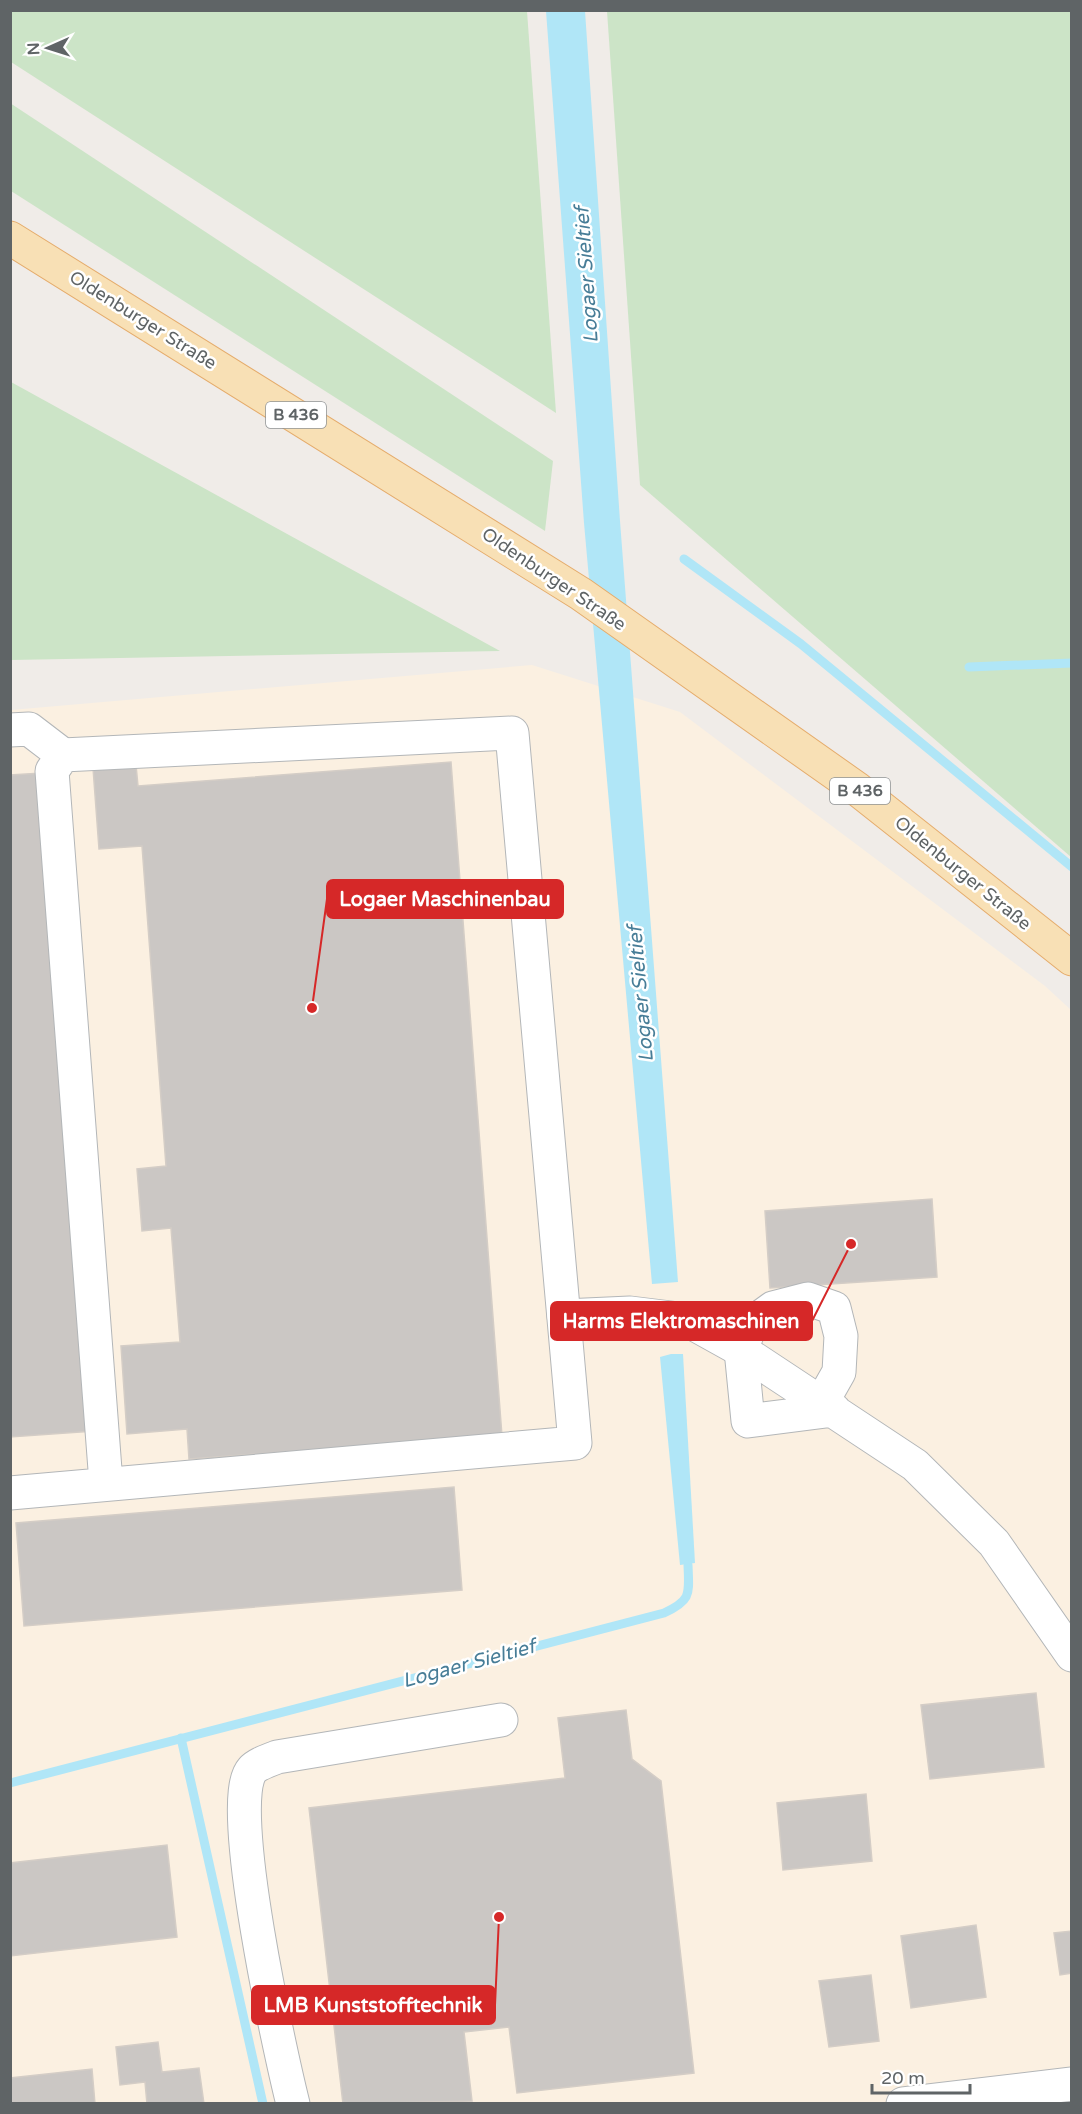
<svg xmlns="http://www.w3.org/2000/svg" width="1082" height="2114" font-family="'Varela Round',sans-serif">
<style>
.commercial{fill:#fbf0e1}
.green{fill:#cce4c7}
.water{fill:#b0e6f7}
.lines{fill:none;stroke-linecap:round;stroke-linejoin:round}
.stream{stroke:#b0e6f7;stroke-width:9}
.building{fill:#cbc7c4;stroke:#d4cdc6;stroke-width:1.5}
.minor-casing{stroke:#b3b6b8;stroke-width:35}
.major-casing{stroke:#e5ac6c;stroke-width:35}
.minor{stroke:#fff;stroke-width:33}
.major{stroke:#f8e0b5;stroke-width:33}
.labels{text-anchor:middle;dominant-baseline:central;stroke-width:5;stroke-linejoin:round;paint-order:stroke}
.shield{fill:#fff;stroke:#8f9294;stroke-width:1.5}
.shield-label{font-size:16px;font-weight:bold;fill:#5f6466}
.street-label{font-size:18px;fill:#5f6466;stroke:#fff}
.water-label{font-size:20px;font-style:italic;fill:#477d97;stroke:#fff}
.leader{fill:none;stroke:#d62828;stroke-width:2}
.callout-dot{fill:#d62828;stroke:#fff;stroke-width:2}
.callout{fill:#d62828;stroke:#d62828;stroke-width:2}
.callout-label{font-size:20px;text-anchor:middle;font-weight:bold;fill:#fff}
</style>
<rect width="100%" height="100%" fill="#f0ece8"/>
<polygon class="commercial" points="532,665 680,712 1045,986 1071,1010 1071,2103 11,2104 11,710"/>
<g class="green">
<polygon points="10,11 527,11 556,413 11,62"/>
<polygon points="607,11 1071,11 1071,857 640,485"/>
<polygon points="10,103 553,461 545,531 11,191"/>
<polygon points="10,382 11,382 500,651 11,660"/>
</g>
<g class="water">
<polygon points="546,11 585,11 620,521 678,1282 652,1284 584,523"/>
<polygon points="671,1354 683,1354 695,1563 680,1565 660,1357"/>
</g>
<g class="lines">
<g class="stream">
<polyline points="684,559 801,644 1072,867"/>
<polyline points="969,667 1072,663"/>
<polyline points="181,1738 263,2104"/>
<path d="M 10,1783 L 664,1613 C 692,1600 689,1594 688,1565"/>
</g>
</g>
<g class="building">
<polygon points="451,762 502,1436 189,1459 187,1429 127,1434 121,1346 180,1342 171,1228 142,1231 137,1169 166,1166 142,846 99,849 93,768 136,765 138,786"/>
<polygon points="42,773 94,1431 10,1437 10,775"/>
<polygon points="932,1199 937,1277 770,1288 765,1211"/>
<polygon points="454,1487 462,1590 24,1626 16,1523"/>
<polygon points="1036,1693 1044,1767 930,1779 921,1705"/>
<polygon points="626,1710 632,1759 661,1781 694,2073 517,2093 509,2027 464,2032 472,2101 343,2104 309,1808 565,1778 558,1718"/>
<polygon points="866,1794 872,1861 783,1870 777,1803"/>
<polygon points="167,1845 177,1937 10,1956 10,1863"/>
<polygon points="976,1925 986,1997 911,2008 901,1936"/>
<polygon points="1072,1931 1072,1973 1060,1975 1054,1933"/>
<polygon points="871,1975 879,2041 829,2047 819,1981"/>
<polygon points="158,2042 162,2072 199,2068 204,2104 147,2104 145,2082 120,2085 116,2047"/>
<polygon points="92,2069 95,2104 10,2104 10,2078"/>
</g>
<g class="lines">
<defs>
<g id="minor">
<polyline points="10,730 29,729 63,755"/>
<polyline points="564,1316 630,1313 687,1320 741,1350 751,1324 773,1308 808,1299 834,1308 841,1336 839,1372 822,1402"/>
<polyline points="834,1410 748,1421 741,1350 915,1465 994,1543 1072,1655"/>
<polyline points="10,1493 575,1443 512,733 63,755 52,771 106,1483"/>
<path d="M 293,2104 C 281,2056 224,1801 252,1770 C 257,1764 270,1760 277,1757 L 501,1720"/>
<polyline points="903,2104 1072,2084"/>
</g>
<polyline id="major" points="10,238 581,594 856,788 1072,959"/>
</defs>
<use href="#minor" class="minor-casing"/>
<use href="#major" class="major-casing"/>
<use href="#minor" class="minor"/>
<use href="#major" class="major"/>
</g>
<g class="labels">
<g class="shield">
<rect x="266" y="402" width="60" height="26" rx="4.5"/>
<rect x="830" y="778" width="60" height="26" rx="4.5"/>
</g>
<g class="shield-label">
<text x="296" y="415">B 436</text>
<text x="860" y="791">B 436</text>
</g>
<g class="street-label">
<text transform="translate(143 320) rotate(32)">Oldenburger Straße</text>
<text transform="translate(554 579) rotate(34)">Oldenburger Straße</text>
<text transform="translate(963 873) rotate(39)">Oldenburger Straße</text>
</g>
<g class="water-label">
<text transform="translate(587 275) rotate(-94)">Logaer Sieltief</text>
<text transform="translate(641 994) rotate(-95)">Logaer Sieltief</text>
<text transform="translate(469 1664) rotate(-15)">Logaer Sieltief</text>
</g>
</g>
<path class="leader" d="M312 1008L327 899M851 1244L812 1321M499 1917L495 2005"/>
<g class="callout-dot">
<circle cx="312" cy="1008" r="6"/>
<circle cx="851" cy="1244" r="6"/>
<circle cx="499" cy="1917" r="6"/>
</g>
<g class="callout">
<rect x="327" y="880" width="236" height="38" rx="6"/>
<rect x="551" y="1302" width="261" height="38" rx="6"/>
<rect x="252" y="1986" width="243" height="38" rx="6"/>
</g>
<g class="callout-label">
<text x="445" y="906">Logaer Maschinenbau</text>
<text x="681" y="1328">Harms Elektromaschinen</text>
<text x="373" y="2012">LMB Kunststofftechnik</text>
</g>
<rect width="1082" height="2114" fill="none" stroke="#5f6466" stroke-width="24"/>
<g transform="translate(48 48) rotate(267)" stroke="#ffffff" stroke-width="4.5" paint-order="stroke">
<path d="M0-4.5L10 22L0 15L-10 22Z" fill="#5f6466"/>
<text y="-9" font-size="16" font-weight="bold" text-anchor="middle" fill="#5f6466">N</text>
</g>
<path d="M872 2084v9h98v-9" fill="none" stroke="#5f6466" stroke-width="3"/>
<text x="881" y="2084" font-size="18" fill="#5f6466" stroke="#ffffff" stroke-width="4.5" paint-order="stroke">20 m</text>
</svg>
